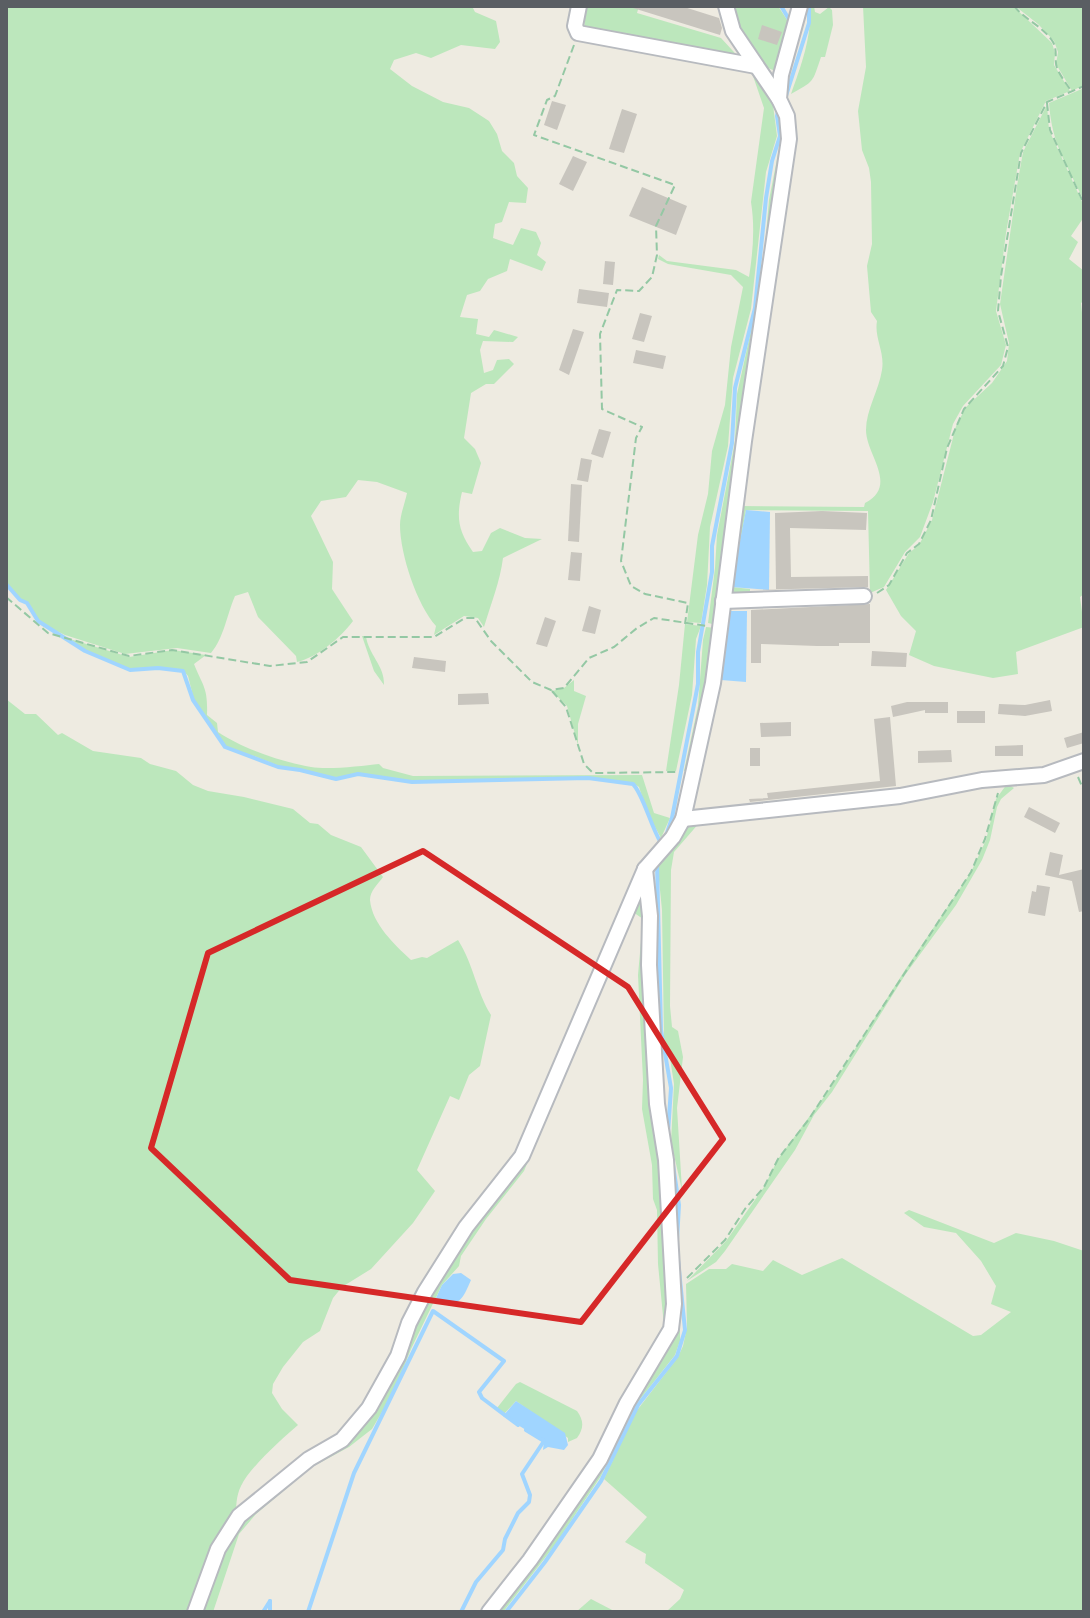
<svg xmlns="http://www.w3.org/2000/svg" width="1090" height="1618" font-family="Ubuntu,sans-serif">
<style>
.green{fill:#bce7bc}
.water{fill:#a0d5ff}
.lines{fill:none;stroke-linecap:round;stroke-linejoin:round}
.stream{stroke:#a0d5ff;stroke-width:4}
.building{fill:#c8c5be}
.minor-casing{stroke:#b7babf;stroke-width:18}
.path{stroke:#94c8a4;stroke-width:2;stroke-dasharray:8 4;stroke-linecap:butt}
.minor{stroke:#fff;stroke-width:14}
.marked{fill:none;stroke:#d62828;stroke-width:6;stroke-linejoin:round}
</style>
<rect width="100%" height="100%" fill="#eeebe1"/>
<g class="green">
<path d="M 6,6 L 472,6 L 475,12 L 496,21 L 500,42 L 495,49 L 461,45 L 431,58 L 416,53 L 394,60 L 390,69 L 412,86 L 443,102 L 469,108 L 489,121 L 497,134 L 502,151 L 514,163 L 517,176 L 528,188 L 526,203 L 509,202 L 502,222 L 495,224 L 493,238 L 513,245 L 521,228 L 536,232 L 541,243 L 537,255 L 546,262 L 542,271 L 510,259 L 507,271 L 488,279 L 480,291 L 467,295 L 460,317 L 478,319 L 476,334 L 489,337 L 494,330 L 518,337 L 513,342 L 483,341 L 480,350 L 484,373 L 493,370 L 497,360 L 509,359 L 514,364 L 494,384 L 486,384 L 471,393 L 464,438 L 475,449 L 481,463 L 472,494 L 462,492 C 456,517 458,531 473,552 L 482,551 L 491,533 L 500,528 L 525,538 L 542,539 L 503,558 C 500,582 491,603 484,627 L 478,618 L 464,616 L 434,635 L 436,626 C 417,605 400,554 400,525 C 400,515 405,503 407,493 L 377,482 L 358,480 L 346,497 L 321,501 L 311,516 L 333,562 L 332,589 L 353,621 C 340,638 318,657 297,662 L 296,656 L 258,617 L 248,592 L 235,596 C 227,614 224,638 211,653 L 177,648 L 125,654 L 65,635 L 46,626 L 37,618 L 27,604 L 20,599 L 6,582 Z"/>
<polygon points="586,6 639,6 637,13 721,38 744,63 584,29"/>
<polygon points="728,6 778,6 793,29 775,71 757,63"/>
<path d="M 810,6 L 814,6 L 815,12 L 820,14 L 829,7 L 832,10 L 833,25 L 825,57 L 821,57 C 812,84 814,81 791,94 C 801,66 812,37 810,6 Z"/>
<path d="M 863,6 L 1013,6 L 1052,43 L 1055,53 L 1054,65 L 1070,91 L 1046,101 L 1020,153 L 1006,233 L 996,311 L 1006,345 L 1001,365 L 963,406 L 953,424 L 933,502 L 920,537 L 905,552 L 884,587 L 870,593 L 868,511 L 746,510 L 732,587 L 750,589 L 750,592 L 729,592 L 738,506 L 864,507 L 865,503 C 899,485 866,455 866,430 C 866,410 879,390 882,370 C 885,352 874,338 877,321 L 871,312 L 867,266 L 872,244 L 871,182 L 869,168 L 862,150 L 858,111 L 866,67 Z"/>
<polygon points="1015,6 1084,6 1084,85 1072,91 1056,64 1058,52 1054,41 1038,24"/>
<path d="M 753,76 L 773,105 L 777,136 L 766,172 L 751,309 L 733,378 L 728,446 L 710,527 L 707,585 L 701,623 L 687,622 L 698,535 L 708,494 L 712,451 L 725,405 L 731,347 L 743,287 L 731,275 L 668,264 L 658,259 L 659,255 L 667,261 L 736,270 L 749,277 C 753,252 755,227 751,202 L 764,108 Z"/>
<path d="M 1084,88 L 1084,201 C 1067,164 1052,146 1049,103 Z"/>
<polygon points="1047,105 1049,130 1084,206 1084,217 1071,236 1078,242 1069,259 1084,271 1084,301 1081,303 1084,332 1084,594 1080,597 1084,627 1016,652 1018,674 993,678 934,666 909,655 916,631 901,616 886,590 909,553 919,545 932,520 956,426 966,407 992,383 1007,361 1009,343 1000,304 1017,186 1023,152"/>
<polygon points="785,118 717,625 708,623 715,568 717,535 735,441 737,394 762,281 769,200"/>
<polygon points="685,624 701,626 696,639 692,695 676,771 666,771 679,685"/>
<polygon points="706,627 716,628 691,771 684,771 698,706 703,640"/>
<path d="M 362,636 L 366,636 C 368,654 385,666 384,685 L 374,671 Z"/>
<path d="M 70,639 L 129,657 L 173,650 L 206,655 L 194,664 C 203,687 208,687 207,715 L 217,723 L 218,732 C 243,749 282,762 311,767 C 328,770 362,766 379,764 L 383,768 L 413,776 L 642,775 L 654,813 L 670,818 L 661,838 L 648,814 L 639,787 L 633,783 L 588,777 L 411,781 L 358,773 L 336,779 L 300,769 L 279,766 L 254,756 L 238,753 L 225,746 L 219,738 L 194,700 L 188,676 L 183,670 L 158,667 L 149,670 L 130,669 L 86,651 Z"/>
<polygon points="574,680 574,691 586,696 578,724 578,745 567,706 552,691 564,688"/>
<path d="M 6,699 L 25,714 L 36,714 L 58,735 L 62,733 L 93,751 L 141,758 L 150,764 L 176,771 L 193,785 L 208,791 L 244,797 L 293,809 L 310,823 L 318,824 L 331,835 L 361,847 L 383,877 C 378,884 370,891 370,900 C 372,924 395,945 411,960 L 422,957 L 427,958 L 458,940 C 474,965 476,991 491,1015 L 480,1066 L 469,1075 L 459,1100 L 450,1096 L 417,1170 L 435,1191 L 413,1223 L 371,1269 L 342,1287 L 333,1298 L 320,1331 L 303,1342 L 283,1367 L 273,1384 L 272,1393 L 282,1409 L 298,1425 C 282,1439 250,1467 241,1486 C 236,1496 236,1507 236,1518 L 192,1612 L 6,1612 Z"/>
<polygon points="1007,784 1014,788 1001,799 997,807 990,840 982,860 956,905 905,975 832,1092 814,1115 795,1150 725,1251 716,1262 687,1281 726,1241 764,1187 778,1159 829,1090 905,970 971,872 986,840 996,799"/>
<polygon points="700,822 674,852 671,870 670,1006 672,1027 678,1031 683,1057 677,1108 682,1190 671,1142 674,1084 670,1058 664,1038 662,910 658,870 660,860 684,827"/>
<polygon points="637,904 642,904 646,909 657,1136 671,1315 600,1450 602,1438 664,1326 658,1264 657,1210 653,1199 652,1165 642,1109 643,1080 638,975 643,919 633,912"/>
<path d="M 535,1144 L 524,1171 L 486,1219 L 461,1256 L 459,1266 L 442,1285 L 411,1349 L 395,1390 L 372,1429 L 349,1447 L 312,1467 L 256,1514 L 239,1534 L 213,1612 L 199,1612 L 222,1550 L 243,1520 L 317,1459 L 355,1435 L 366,1422 C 396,1362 425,1300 462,1243 C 485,1209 516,1181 535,1144 Z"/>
<polygon points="909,1210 994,1243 1016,1233 1054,1241 1084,1251 1084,1612 666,1612 680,1599 684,1590 645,1563 646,1554 625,1542 647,1517 604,1479 635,1413 678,1357 683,1346 687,1327 686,1284 709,1269 726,1269 732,1264 763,1271 773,1260 802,1275 842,1258 973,1336 981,1335 1011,1312 991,1304 996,1286 981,1261 956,1233 924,1227 904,1213"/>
<polygon points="680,1326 680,1341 675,1355 634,1407 601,1476 555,1545 503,1612 492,1612 550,1535 673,1329"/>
<path d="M 520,1382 L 577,1411 C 584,1421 584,1428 577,1438 L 568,1442 L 568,1438 L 516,1401 L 504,1414 L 497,1408 L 516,1384 Z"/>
<polygon points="591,1599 616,1612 576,1612"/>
</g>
<g class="water">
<polygon points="746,510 770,512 769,590 731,587"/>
<polygon points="730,611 747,611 746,682 721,680"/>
<path d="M 461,1273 L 471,1280 C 465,1293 463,1302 448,1306 L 446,1302 L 436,1298 L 442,1285 L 453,1274 Z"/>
<polygon points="516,1401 565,1433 568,1445 564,1450 548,1447 543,1450 544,1441 503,1416"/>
</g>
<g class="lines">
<g class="stream">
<polyline points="781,6 790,21"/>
<polyline points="785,99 809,23 809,6"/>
<path d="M 6,584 L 20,600 L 27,603 L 38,621 L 85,651 L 130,670 L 158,668 L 183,671 L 193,700 L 225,747 L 278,767 L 300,770 L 336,779 L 358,774 L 412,782 L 588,778 L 633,784 C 643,794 651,827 661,843"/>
<polyline points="666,836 672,818 698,684 698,652 712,572 712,546 732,443 735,388 755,308 766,198 772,161 780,136 777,116 779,106"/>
<polyline points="657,863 661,1030 671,1088 668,1133"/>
<polyline points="670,1145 679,1205 677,1240"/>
<polyline points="263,1612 270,1601"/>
<polyline points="270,1612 270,1601"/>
<polyline points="308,1612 354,1473 433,1311 504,1361 479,1392 482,1398 518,1425"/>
<polyline points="461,1612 476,1582 503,1550 505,1539 518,1513 529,1502 530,1495 522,1474 544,1441 526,1430"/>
<polyline points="506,1612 545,1562 601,1481 638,1405 677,1356 685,1330 678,1260"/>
</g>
</g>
<g class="building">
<polygon points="633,6 681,6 719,18 722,28 720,35 633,8"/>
<polygon points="762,25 782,32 777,45 758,39"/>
<polygon points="552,101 566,105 557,130 544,125"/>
<polygon points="622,109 637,114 624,153 609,149"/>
<polygon points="573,156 587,162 573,191 559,184"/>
<polygon points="642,187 687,206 676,235 629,216"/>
<polygon points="605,261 615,262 613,285 603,284"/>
<polygon points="579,289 609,293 607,307 577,303"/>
<polygon points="640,313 652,316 644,342 632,339"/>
<polygon points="573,329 584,332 569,375 559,370"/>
<polygon points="636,350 666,356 663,369 633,363"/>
<polygon points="599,429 611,432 603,458 591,454"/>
<polygon points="581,458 592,460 588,482 577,480"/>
<polygon points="571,484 582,485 579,542 568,541"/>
<polygon points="822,511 867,513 866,530 790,528 791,577 868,576 868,587 751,590 776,589 775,513"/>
<polygon points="571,552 582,553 580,581 568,580"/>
<polygon points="870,604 870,643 839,643 839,646 817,646 761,644 761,663 751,663 751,610"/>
<polygon points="589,606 601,610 595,634 582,631"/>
<polygon points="545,617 556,621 547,647 536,644"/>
<polygon points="872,651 907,653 906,667 871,666"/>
<polygon points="414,657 446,661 445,672 412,668"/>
<polygon points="488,693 489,704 458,705 458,694"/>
<polygon points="1050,700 1052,711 1025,716 998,714 999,704 1025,705"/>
<polygon points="907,702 948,702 948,713 925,713 925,710 893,717 891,706"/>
<rect x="957" y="711" width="28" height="12"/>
<polygon points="890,717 896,786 750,802 749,799 768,798 767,793 880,781 874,719"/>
<polygon points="791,722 791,736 761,737 760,723"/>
<polygon points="1084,732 1084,743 1067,748 1064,738"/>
<polygon points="1023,745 1023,756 995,756 995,746"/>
<rect x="750" y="748" width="10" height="18"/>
<polygon points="951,750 952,762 918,763 918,751"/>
<polygon points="1029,807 1060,823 1055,833 1024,817"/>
<polygon points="1050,852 1063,855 1059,875 1084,869 1084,911 1079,912 1072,881 1045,875"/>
<polygon points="1037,885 1050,887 1045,916 1028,913 1032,891 1036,892"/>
</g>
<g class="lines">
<defs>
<g id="minor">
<polyline points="579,6 575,26 578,33 756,66"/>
<polyline points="726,6 733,31 779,99"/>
<polyline points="723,601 864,596"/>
<polyline points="683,819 900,796 982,780 1044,775 1084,761"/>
<polyline points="195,1612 218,1549 239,1516 309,1459 342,1440 369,1408 398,1356 409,1323 425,1292 466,1227 522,1156 645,869 673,837 683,819 713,683 744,441 789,139 787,116 779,99 781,75 800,6"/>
<polyline points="489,1612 530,1560 600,1459 627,1403 671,1329 674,1304 666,1160 657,1104 649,965 650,916 645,869"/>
</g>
</defs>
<use href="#minor" class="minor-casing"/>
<g class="path">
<path d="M 1014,6 C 1025,20 1043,26 1053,42 C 1058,51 1054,60 1057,68 C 1060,76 1067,84 1071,91"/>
<polyline points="574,45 555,96 547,100 534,135 675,185 656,226 657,255 652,277 639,291 617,290 600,334 602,409 642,427 636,438 621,561 631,586 645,594 688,603 685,624"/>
<polyline points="1047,103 1050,130 1084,204"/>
<polyline points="877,593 889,585 907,553 919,544 931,520 947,448 964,409 1003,366 1008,347 998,311 1001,276 1021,153 1047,102 1084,86"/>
<polyline points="6,597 48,633 129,656 172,650 270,666 307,662 343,637 434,637 465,618 475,618 491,641 532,682 551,690 564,688 589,658 614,647 637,628 654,618 707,626"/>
<polyline points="552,691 566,707 584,764 593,773 677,772"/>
<polyline points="1078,777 1084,791"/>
<polyline points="687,1278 725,1240 745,1209 764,1187 778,1159 809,1119 971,872 985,839 998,793"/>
</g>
<use href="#minor" class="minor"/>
</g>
<path class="marked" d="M 423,851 L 628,987 L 723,1139 L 581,1322 L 290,1280 L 151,1148 L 208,953 Z"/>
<rect width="1090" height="1618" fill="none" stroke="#5a5e63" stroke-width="16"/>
</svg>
